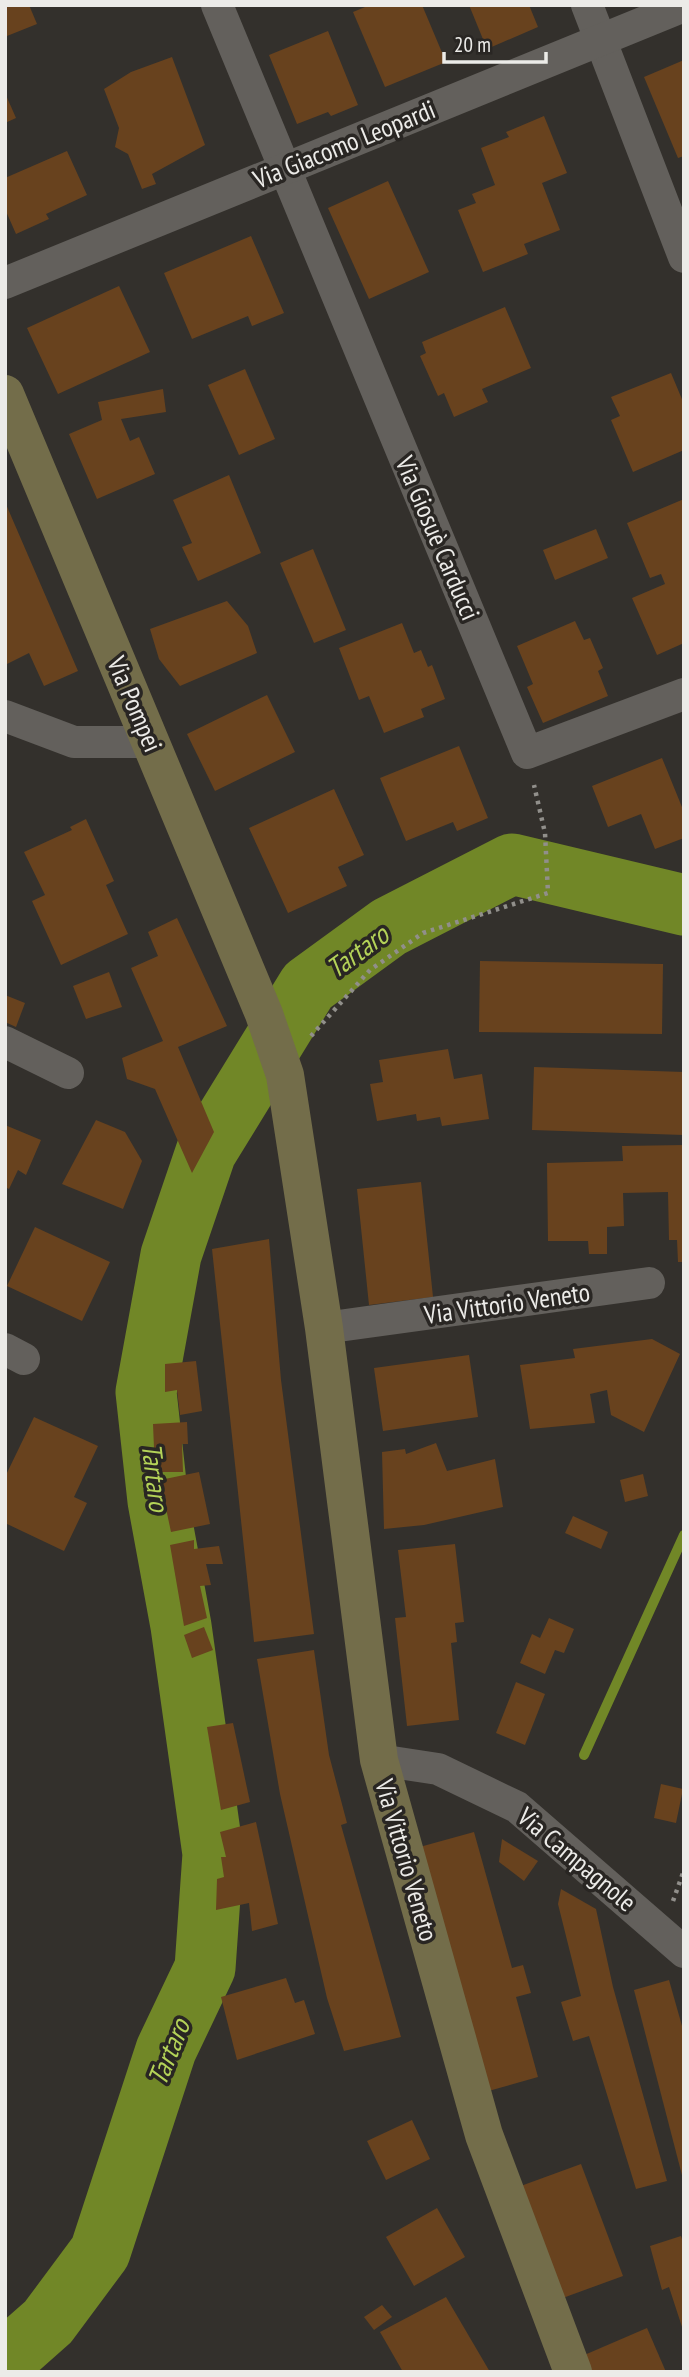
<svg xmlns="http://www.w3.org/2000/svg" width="689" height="2377" font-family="'PT Sans Narrow',sans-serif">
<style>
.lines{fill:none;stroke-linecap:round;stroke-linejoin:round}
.stream{stroke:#718727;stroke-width:10}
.river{stroke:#718727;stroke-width:61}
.building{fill:#68421e}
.path{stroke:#918f8b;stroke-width:4.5;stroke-dasharray:3.5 5;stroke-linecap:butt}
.street{stroke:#63605c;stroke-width:32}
.secondary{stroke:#736d4a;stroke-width:38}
.labels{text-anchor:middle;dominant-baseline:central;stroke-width:7;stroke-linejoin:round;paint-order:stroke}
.street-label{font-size:26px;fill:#ecebe8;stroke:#292623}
.water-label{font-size:28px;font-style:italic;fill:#b4d358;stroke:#292623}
</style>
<rect width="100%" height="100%" fill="#33302c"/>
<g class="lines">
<polyline class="stream" points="584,1755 684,1535"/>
<polyline class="river" points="5,2360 48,2322 100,2252 166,2050 205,1968 213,1854 181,1626 158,1501 146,1392 171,1255 206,1152 308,986 389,927 512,864 684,905"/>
</g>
<g class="building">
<polygon points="5,5 29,5 37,24 7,36"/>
<polygon points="370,5 422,5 446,62 385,87 353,12"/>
<polygon points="469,5 529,5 538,27 487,49"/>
<polygon points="328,31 358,105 331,116 328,112 297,124 269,55"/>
<polygon points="172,57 205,145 152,174 156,184 142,189 128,154 115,147 119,128 104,89 131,72"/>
<polygon points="684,60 684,156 678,158 644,77"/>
<polygon points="5,93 16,118 5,123"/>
<polygon points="544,116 567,173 542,183 560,230 524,244 528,254 483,272 458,210 476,203 472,194 495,185 481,148 509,137 506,132"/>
<polygon points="67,151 87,195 46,214 49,219 16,234 5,209 5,178"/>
<polygon points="388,181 429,272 369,299 328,208"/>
<polygon points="251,236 284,313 252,326 248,316 192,339 164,273"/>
<polygon points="119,286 150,352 58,394 27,328"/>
<polygon points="505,307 531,368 482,389 488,402 454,417 444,393 438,396 420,356 426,353 422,342"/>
<polygon points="245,369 275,439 239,455 208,385"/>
<polygon points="671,373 684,404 684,450 633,472 611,420 620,416 611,397"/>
<polygon points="163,389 166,412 121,419 130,441 139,437 155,474 97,499 69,434 102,420 98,402"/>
<polygon points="229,475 261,553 198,581 182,547 192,543 173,500"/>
<polygon points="684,499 684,643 657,655 632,598 665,584 661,574 650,578 627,523"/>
<polygon points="5,502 78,671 44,686 29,653 7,664 5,660"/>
<polygon points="596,529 608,558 555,580 543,550"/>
<polygon points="313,549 346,630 314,643 280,563"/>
<polygon points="227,601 248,626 257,653 180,686 159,659 150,629"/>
<polygon points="575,621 584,640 590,638 603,668 598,671 608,696 543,723 527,687 533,684 517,646"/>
<polygon points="402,623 414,653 421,650 428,667 432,665 445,699 421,709 424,717 384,733 369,696 359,700 339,648"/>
<polygon points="267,695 295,752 215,791 187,734"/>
<polygon points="459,746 488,818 457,831 453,822 406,841 380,778"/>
<polygon points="662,758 684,812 684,838 655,849 641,814 608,827 592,786"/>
<polygon points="334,789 364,855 338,867 347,886 288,913 249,828"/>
<polygon points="86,819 114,881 106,885 128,934 61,965 32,901 45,895 24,852 72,830 70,827"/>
<polygon points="177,918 227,1026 178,1047 214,1132 192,1173 155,1089 127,1079 122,1058 163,1041 131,968 158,956 148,932"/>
<polygon points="480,961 663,964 662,1034 479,1032"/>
<polygon points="109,972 122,1007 86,1019 73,986"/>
<polygon points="5,995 25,1003 16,1027 5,1022"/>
<polygon points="448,1049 454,1079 482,1074 489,1119 442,1126 440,1117 417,1121 416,1114 377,1121 370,1084 383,1082 379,1060"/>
<polygon points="534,1067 684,1072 684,1135 532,1130"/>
<polygon points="96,1120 125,1132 142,1161 123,1209 62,1184"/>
<polygon points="5,1125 41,1140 26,1175 18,1170 9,1189 5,1187"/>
<polygon points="684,1145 684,1262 678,1262 677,1240 669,1240 668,1192 623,1193 624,1226 607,1227 607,1254 589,1254 588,1241 548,1241 547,1163 623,1161 622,1146"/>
<polygon points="421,1182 433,1297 369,1305 357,1189"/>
<polygon points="35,1227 110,1262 82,1321 7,1286"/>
<polygon points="269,1239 281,1380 314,1634 254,1642 212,1249"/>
<polygon points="652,1339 680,1354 644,1432 611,1415 607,1390 590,1394 595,1423 530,1429 520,1365 575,1358 573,1349"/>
<polygon points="469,1355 478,1417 383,1431 374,1368"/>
<polygon points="196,1361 202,1411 180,1415 177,1390 165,1392 165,1364"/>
<polygon points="34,1417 98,1446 74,1497 87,1503 64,1551 5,1523 5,1477"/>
<polygon points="187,1422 188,1444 182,1444 183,1472 155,1472 153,1424"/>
<polygon points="436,1443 447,1471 495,1459 503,1507 424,1525 384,1529 382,1452 405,1449 406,1454"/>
<polygon points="199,1472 210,1524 171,1532 160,1480"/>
<polygon points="643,1474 648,1496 625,1502 620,1480"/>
<polygon points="573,1516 608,1532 601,1549 565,1533"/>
<polygon points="194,1540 194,1549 219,1546 223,1564 206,1564 211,1585 200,1586 207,1618 184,1626 170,1545"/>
<polygon points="455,1544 464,1622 455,1623 457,1642 451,1643 459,1720 407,1726 395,1618 406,1617 398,1550"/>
<polygon points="549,1618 574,1629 564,1653 555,1650 545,1674 520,1663 532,1634 540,1638"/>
<polygon points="204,1627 213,1650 192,1658 184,1635"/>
<polygon points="314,1650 329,1755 347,1823 341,1825 401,2037 344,2051 327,1998 280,1794 257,1659"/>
<polygon points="516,1682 545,1694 525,1745 496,1733"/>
<polygon points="233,1723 250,1802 221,1810 207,1727"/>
<polygon points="661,1784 683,1789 676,1823 654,1818"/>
<polygon points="256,1822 278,1924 252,1931 249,1903 216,1910 217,1879 224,1877 221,1857 226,1857 220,1832"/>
<polygon points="474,1832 512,1968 523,1965 531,1993 516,1997 538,2077 485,2092 416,1848"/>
<polygon points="502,1839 538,1861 524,1881 499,1862"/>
<polygon points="561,1889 596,1909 613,1987 667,2181 636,2189 589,2036 573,2041 561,2002 581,1996 558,1904"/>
<polygon points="286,1978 295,2003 304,2000 315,2034 237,2060 221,1997"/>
<polygon points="669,1980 684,2033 683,2179 634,1990"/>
<polygon points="412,2120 430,2159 386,2180 367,2141"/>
<polygon points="581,2164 623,2276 560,2299 518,2187"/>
<polygon points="437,2208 465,2257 414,2286 386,2237"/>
<polygon points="681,2236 684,2246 683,2330 669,2287 662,2290 650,2246"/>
<polygon points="446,2297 490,2372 403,2372 380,2332"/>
<polygon points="382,2305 392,2317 374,2330 364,2317"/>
<polygon points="647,2328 666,2372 588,2372 582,2356"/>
</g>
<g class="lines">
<g class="path">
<polyline points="311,1036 370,970 423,933 548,893 545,833 534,785"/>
<polyline points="673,1901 684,1870"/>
</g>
<g class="street">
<polyline points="217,5 527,753 684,694"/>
<polyline points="587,5 684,257"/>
<polyline points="5,283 684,6"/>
<polyline points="5,716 74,742 151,742"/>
<polyline points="5,1042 68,1073"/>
<polyline points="324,1328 649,1283"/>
<polyline points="5,1349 24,1359"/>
<polyline points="379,1760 438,1769 517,1807 684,1952"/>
</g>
<polyline class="secondary" points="5,394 264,1014 285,1075 324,1328 379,1760 484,2135 573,2372"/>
</g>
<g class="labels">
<g class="street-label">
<text transform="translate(344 144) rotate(-22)">Via Giacomo Leopardi</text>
<text transform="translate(438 538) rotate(67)">Via Giosuè Carducci</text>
<text transform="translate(135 704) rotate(67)">Via Pompei</text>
<text transform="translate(507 1303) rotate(-8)">Via Vittorio Veneto</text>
<text transform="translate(577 1859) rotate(40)">Via Campagnole</text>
<text transform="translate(407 1860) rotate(74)">Via Vittorio Veneto</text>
</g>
<g class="water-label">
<text transform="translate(357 951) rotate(-36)">Tartaro</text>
<text transform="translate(156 1477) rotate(83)">Tartaro</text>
<text transform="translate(168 2052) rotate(-68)">Tartaro</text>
</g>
</g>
<rect width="689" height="2377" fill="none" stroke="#ecebe8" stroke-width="14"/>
<path d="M444 52v10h102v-10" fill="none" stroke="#ecebe8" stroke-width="3.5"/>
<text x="454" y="52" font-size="21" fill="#ecebe8" stroke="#292623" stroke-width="5" paint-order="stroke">20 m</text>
</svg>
